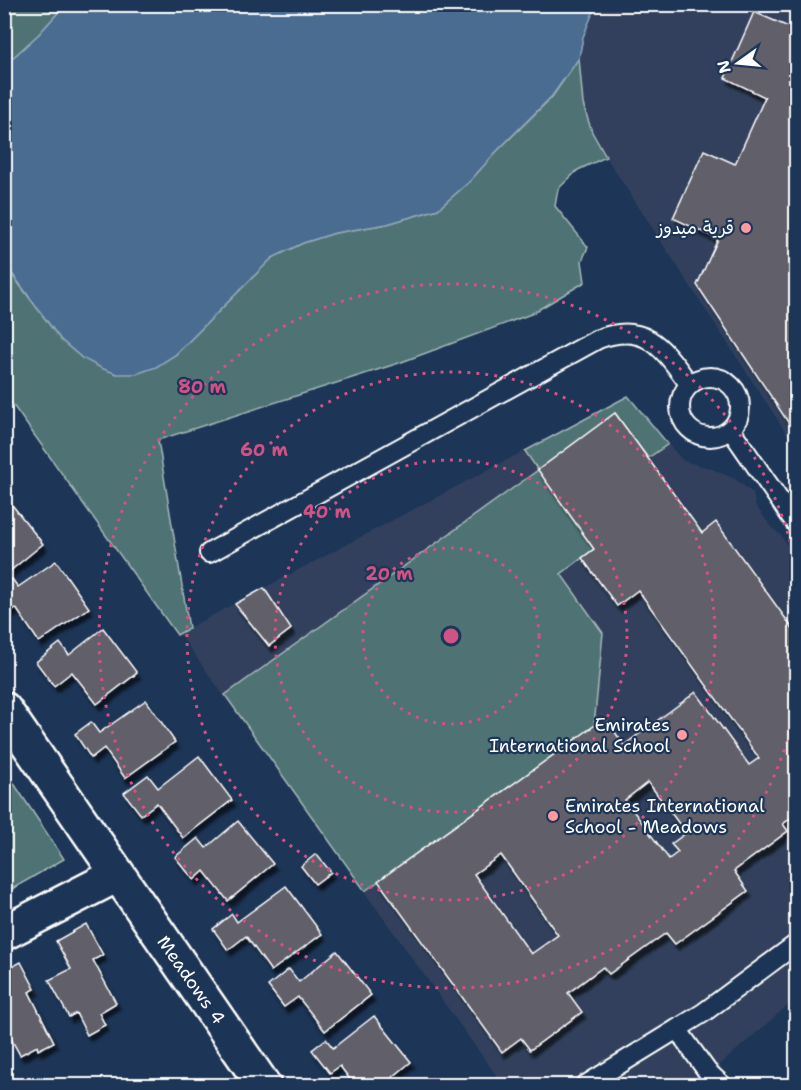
<svg xmlns="http://www.w3.org/2000/svg" width="801" height="1090" font-family="'Shantell Sans','Playpen Sans Arabic',sans-serif">
<style>
.built{fill:#31415d}
.green{fill:#4f7374;stroke:#a7b9ba;stroke-width:1.5}
.water{fill:#496c90;stroke:#92a7bc;stroke-width:1.5}
.building{fill:#605e6b;stroke:#fff;stroke-width:1.5;fill-rule:evenodd;filter:url(#shadow)}
.lines{fill:none;stroke-linecap:round;stroke-linejoin:round}
.lane-casing{stroke:#fff;stroke-width:22}
.street-casing{stroke:#fff;stroke-width:38}
.lane{stroke:#1d3557;stroke-width:18}
.street{stroke:#1d3557;stroke-width:33}
.ring{fill:none;stroke:#d15284;stroke-width:3;stroke-dasharray:3 6}
.poi-dot{fill:#ff9aa2;stroke:#1d3557;stroke-width:2}
.labels{text-anchor:middle;dominant-baseline:central;stroke-width:4.5;stroke-linejoin:round;paint-order:stroke}
.poi-label{font-size:18px;fill:#fff;stroke:#1d3557;text-anchor:end}
.street-label{font-size:18px;fill:#fff;stroke:#1d3557}
.centre{fill:#d15284;stroke:#1d3557;stroke-width:3}
.ring-label{font-size:18px;text-anchor:middle;font-weight:bold;fill:#d15284;stroke:#1d3557;stroke-width:4.5;stroke-linejoin:round;paint-order:stroke}
</style>
<defs>
<filter id="shadow"><feDropShadow dx="3.5" dy="6" stdDeviation="1.5" flood-color="#0009"/></filter>
</defs>
<rect width="100%" height="100%" fill="#1d3557"/>
<filter id="ink" filterUnits="userSpaceOnUse"><feTurbulence type="fractalNoise" baseFrequency=".0167" numOctaves="2"/><feDisplacementMap in="SourceGraphic" scale="12" xChannelSelector="R" yChannelSelector="G"/><feConvolveMatrix kernelMatrix="1 2 1 2 8 2 1 2 1" color-interpolation-filters="sRGB"/></filter>
<g filter="url(#ink)">
<g class="built">
<polygon points="596,5 796,5 796,448 606,157 592,132 583,104 579,58 583,37"/>
<polygon points="628,396 683,461 710,468 735,479 753,493 755,505 773,529 780,534 796,559 796,998 697,1085 503,1085 179,633"/>
</g>
<g class="green">
<polygon points="11,5 65,5 39,34 5,65 4,10"/>
<polygon points="579,58 583,104 592,132 606,157 578,170 558,189 555,206 588,247 582,261 585,282 531,314 399,363 158,440 189,628 177,635 5,394 4,264 61,340 82,358 175,355 272,258 303,243 335,233 387,224 438,209 469,182 496,152 552,97"/>
<polygon points="628,396 668,444 648,458 615,413 539,470 594,549 561,574 603,633 594,726 365,891 225,695 538,470 525,451"/>
<polygon points="5,770 64,859 5,893 4,893"/>
</g>
<polygon class="water" points="65,5 65,4 596,5 583,37 579,58 552,96 496,152 469,182 438,209 387,224 335,233 303,243 272,258 175,355 156,367 136,374 117,374 101,368 82,358 61,340 5,264 5,65 39,34"/>
<g class="building">
<polygon points="754,12 793,29 796,21 796,434 697,285 718,239 673,218 704,150 735,164 765,97 725,78"/>
<path d="M 615,413 L 702,533 L 716,522 L 796,633 L 796,814 L 783,824 L 788,831 L 734,871 L 748,891 L 675,944 L 666,933 L 609,974 L 603,967 L 568,993 L 582,1012 L 530,1050 L 521,1038 L 502,1052 L 378,881 L 605,718 L 624,745 L 696,692 L 749,765 L 759,758 L 638,590 L 617,606 L 582,558 L 594,549 L 538,470 ZM 648,782 L 686,833 L 671,844 L 678,852 L 669,859 L 625,800 ZM 501,855 L 558,935 L 531,954 L 474,874 Z"/>
<polygon points="9,501 43,544 4,576 4,505"/>
<polygon points="56,561 89,608 39,642 16,608 4,616 4,584 12,579 18,587"/>
<polygon points="264,588 291,629 269,646 235,604"/>
<polygon points="103,628 137,673 97,704 72,672 54,686 36,662 60,643 69,655"/>
<polygon points="146,700 175,742 125,778 104,748 91,758 75,734 91,722 99,733"/>
<polygon points="199,756 232,800 183,838 157,803 141,815 124,793 148,775 158,788"/>
<polygon points="238,821 273,864 228,901 204,871 194,880 175,857 198,838 206,848"/>
<polygon points="316,854 331,872 315,884 301,866"/>
<polygon points="286,886 322,934 271,971 246,936 228,950 213,929 232,914 237,922"/>
<polygon points="86,924 103,955 93,960 116,1003 99,1013 105,1025 87,1035 76,1013 69,1017 49,980 71,969 56,941"/>
<polygon points="337,951 371,995 325,1031 298,997 284,1007 268,986 289,969 299,982"/>
<polygon points="21,962 35,989 29,992 54,1042 38,1050 37,1046 20,1055 9,1035 4,1038 4,999 10,996 4,985 4,971"/>
<polygon points="374,1016 411,1062 382,1086 355,1086 340,1066 330,1073 312,1050 326,1039 333,1048"/>
</g>
<g class="lines">
<defs>
<g id="lane">
<circle cx="710" cy="407" r="30"/>
<polyline points="731,430 796,524"/>
<path d="M 209,553 L 598,339 C 647,321 663,349 690,385"/>
<polyline points="584,1086 677,1029"/>
<polyline points="723,1086 707,1071 677,1029 703,1013 796,944"/>
</g>
<g id="street">
<polyline points="4,709 264,1086"/>
<polyline points="4,933 117,875"/>
</g>
</defs>
<use href="#lane" class="lane-casing"/>
<use href="#street" class="street-casing"/>
<use href="#lane" class="lane"/>
<use href="#street" class="street"/>
</g>
</g>
<g class="ring">
<circle cx="451" cy="636" r="88"/>
<circle cx="451" cy="636" r="176"/>
<circle cx="451" cy="636" r="264"/>
<path d="M796 706A352 352 0 1 1 796 566"/>
</g>
<g class="poi-dot">
<circle cx="746" cy="228" r="6"/>
<circle cx="682" cy="735" r="6"/>
<circle cx="553" cy="816" r="6"/>
</g>
<g class="labels">
<g class="poi-label">
<text x="734" y="228">قرية ميدوز</text>
<text x="670" y="725">Emirates<tspan x="670" dy="21">International School</tspan></text>
<text x="565" y="806" text-anchor="start">Emirates International<tspan x="565" dy="21">School - Meadows</tspan></text>
</g>
<g class="street-label">
<text transform="translate(191 980) rotate(55)">Meadows 4</text>
</g>
</g>
<circle cx="451" cy="636" r="9" class="centre"/>
<g class="ring-label">
<text x="202" y="393">80 m</text>
<text x="264" y="456">60 m</text>
<text x="327" y="518">40 m</text>
<text x="389" y="580">20 m</text>
</g>
<rect width="801" height="1090" fill="none" stroke="#1d3557" stroke-width="24"/>
<rect x="12" y="12" width="777" height="1066" fill="none" stroke="#fff" stroke-width="2" filter="url(#ink)"/>
<g transform="translate(738 63) rotate(255)" stroke="#1d3557" stroke-width="4.5" paint-order="stroke">
<path d="M0-4.5L10 22L0 15L-10 22Z" fill="#ffffff"/>
<text y="-9" font-size="16" font-weight="bold" text-anchor="middle" fill="#ffffff">N</text>
</g>
</svg>
